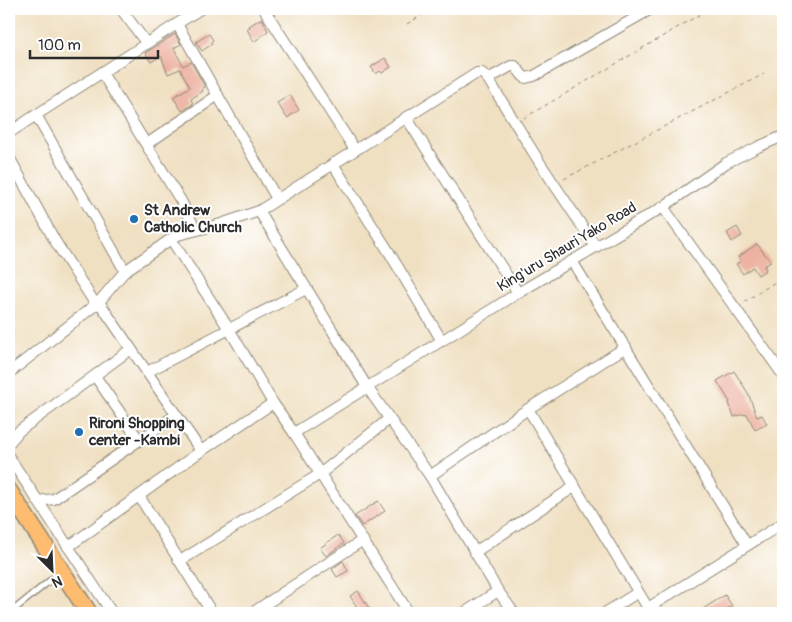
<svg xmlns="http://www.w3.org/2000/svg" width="792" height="622" font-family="Pangolin,sans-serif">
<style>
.building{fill:#edb2a2}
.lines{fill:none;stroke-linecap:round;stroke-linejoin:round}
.service-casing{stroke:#8e8676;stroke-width:8}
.minor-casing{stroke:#8e8676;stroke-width:12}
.trunk-casing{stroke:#8e8676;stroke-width:19}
.path{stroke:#8e8676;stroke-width:1;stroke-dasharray:4 4;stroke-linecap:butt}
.service{stroke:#fff;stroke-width:5}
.minor{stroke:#fff;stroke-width:10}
.trunk{stroke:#fdbc6f;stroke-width:16}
.poi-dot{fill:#1f6fb2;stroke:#fff;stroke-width:2}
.labels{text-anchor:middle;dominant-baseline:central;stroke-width:4;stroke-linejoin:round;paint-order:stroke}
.poi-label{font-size:15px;font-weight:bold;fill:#2b2b2b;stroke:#fff;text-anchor:start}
.street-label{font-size:15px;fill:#2b2b2b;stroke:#fff}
</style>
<rect width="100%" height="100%" fill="#fff"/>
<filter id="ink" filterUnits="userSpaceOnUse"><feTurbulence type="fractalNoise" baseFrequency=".02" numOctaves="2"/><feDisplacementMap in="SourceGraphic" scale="10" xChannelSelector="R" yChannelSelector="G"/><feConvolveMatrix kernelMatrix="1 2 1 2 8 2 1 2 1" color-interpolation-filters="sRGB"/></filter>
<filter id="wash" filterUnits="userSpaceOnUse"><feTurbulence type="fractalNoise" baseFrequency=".0096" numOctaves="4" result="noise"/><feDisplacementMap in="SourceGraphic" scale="20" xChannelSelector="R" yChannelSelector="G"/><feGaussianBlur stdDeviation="1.12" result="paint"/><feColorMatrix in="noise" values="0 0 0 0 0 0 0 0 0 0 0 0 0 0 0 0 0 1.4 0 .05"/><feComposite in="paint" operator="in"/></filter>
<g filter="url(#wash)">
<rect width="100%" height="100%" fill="#f0e0c2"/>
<g id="blocks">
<g class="building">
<polygon points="262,18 268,31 254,42 247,29 250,27 249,26"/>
<polygon points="175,34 181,44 174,48 183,66 191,62 205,87 202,89 203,91 191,99 193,104 182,111 173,97 190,87 180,69 168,74 161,56 151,62 145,53"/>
<polygon points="209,34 213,40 211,42 212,44 202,51 196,42"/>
<polygon points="385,58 391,67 382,73 380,71 376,74 371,67"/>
<polygon points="290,95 299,110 287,118 277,103"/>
<polygon points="737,227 742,236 732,242 727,233"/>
<polygon points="757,244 771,262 764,266 766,270 758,275 753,267 743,274 736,264 741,261 738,257"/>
<polygon points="734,371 748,393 757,417 762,415 767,424 755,430 747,414 744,415 744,414 734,417 729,403 730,402 717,381"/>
<polygon points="378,501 385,511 362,526 355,516"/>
<polygon points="338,535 344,543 326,556 320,548"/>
<polygon points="343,561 348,571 337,577 332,569"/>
<polygon points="358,591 372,613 361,613 350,596"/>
<polygon points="725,595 732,606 721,613 706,613 703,609"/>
</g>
</g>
</g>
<g filter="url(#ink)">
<use href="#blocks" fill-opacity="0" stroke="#8e8676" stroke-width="1"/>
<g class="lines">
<defs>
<polyline id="service" points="10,613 53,578"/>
<g id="minor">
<polyline points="121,9 147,44"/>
<polyline points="264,9 355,150"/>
<polyline points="177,24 277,199"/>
<polyline points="102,73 181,201 196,230"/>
<polyline points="488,79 511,66 515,66 523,76 526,78 534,76 651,9"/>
<polyline points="406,117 518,293"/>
<polyline points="9,133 36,115"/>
<polyline points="147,144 218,95"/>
<polyline points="9,157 55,241 96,305"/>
<polyline points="333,164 389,252 442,341"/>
<polyline points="663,207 783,375"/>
<polyline points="259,211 367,387 430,476 498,591 514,613"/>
<polyline points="171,239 229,329 273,403 294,433 409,613"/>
<polyline points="572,261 747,545"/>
<polyline points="125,271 36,115 200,9"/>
<polyline points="99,302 201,451"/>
<polyline points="147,372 306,289"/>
<polyline points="9,373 99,302 125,271 171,239 178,235 221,224 259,211 477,73 482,73 488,79 540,163 596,247"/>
<polyline points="95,376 139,440"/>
<polyline points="528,409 651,613"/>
<polyline points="294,433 518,293 663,207 726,163 758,147 783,136"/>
<polyline points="9,443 19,431 131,349"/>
<polyline points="9,457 112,613"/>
<polyline points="430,476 528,409 626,347"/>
<polyline points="139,496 212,613"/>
<polyline points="38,501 54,499 176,415"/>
<polyline points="68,547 201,451 273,403"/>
<polyline points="475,552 574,487"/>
<polyline points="180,561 320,474 389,419"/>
<polyline points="648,608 783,523"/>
<polyline points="252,613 363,540"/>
<polyline points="464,613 498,591"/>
<polyline points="605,613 637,593"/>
</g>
<polyline id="trunk" points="9,491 89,613"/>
</defs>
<use href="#service" class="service-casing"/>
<use href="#minor" class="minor-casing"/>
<use href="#trunk" class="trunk-casing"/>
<g class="path">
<polyline points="407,24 432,9"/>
<polyline points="524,118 709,9"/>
<polyline points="564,179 764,74"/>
<polyline points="744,302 783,277"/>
</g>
<use href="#service" class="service"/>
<use href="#minor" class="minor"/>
<use href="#trunk" class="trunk"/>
</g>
</g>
<g class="poi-dot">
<circle cx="134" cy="219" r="5"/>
<circle cx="79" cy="432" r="5"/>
</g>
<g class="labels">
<g class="poi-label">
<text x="144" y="210">St Andrew<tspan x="144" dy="17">Catholic Church</tspan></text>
<text x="89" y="423">Rironi Shopping<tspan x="89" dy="17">center -Kambi</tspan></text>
</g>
<g class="street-label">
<text transform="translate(567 247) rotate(-31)">King'uru Shauri Yako Road</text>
</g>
</g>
<rect width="792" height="622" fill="none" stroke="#fff" stroke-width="30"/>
<g transform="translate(52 570) rotate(156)" stroke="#ffffff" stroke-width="4" paint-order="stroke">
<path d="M0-4L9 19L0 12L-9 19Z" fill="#2b2b2b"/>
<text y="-8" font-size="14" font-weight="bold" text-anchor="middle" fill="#2b2b2b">N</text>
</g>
<path d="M30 50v8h128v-8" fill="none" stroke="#2b2b2b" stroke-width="2.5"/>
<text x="38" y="50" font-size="15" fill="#2b2b2b" stroke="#ffffff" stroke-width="4" paint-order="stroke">100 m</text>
</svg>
